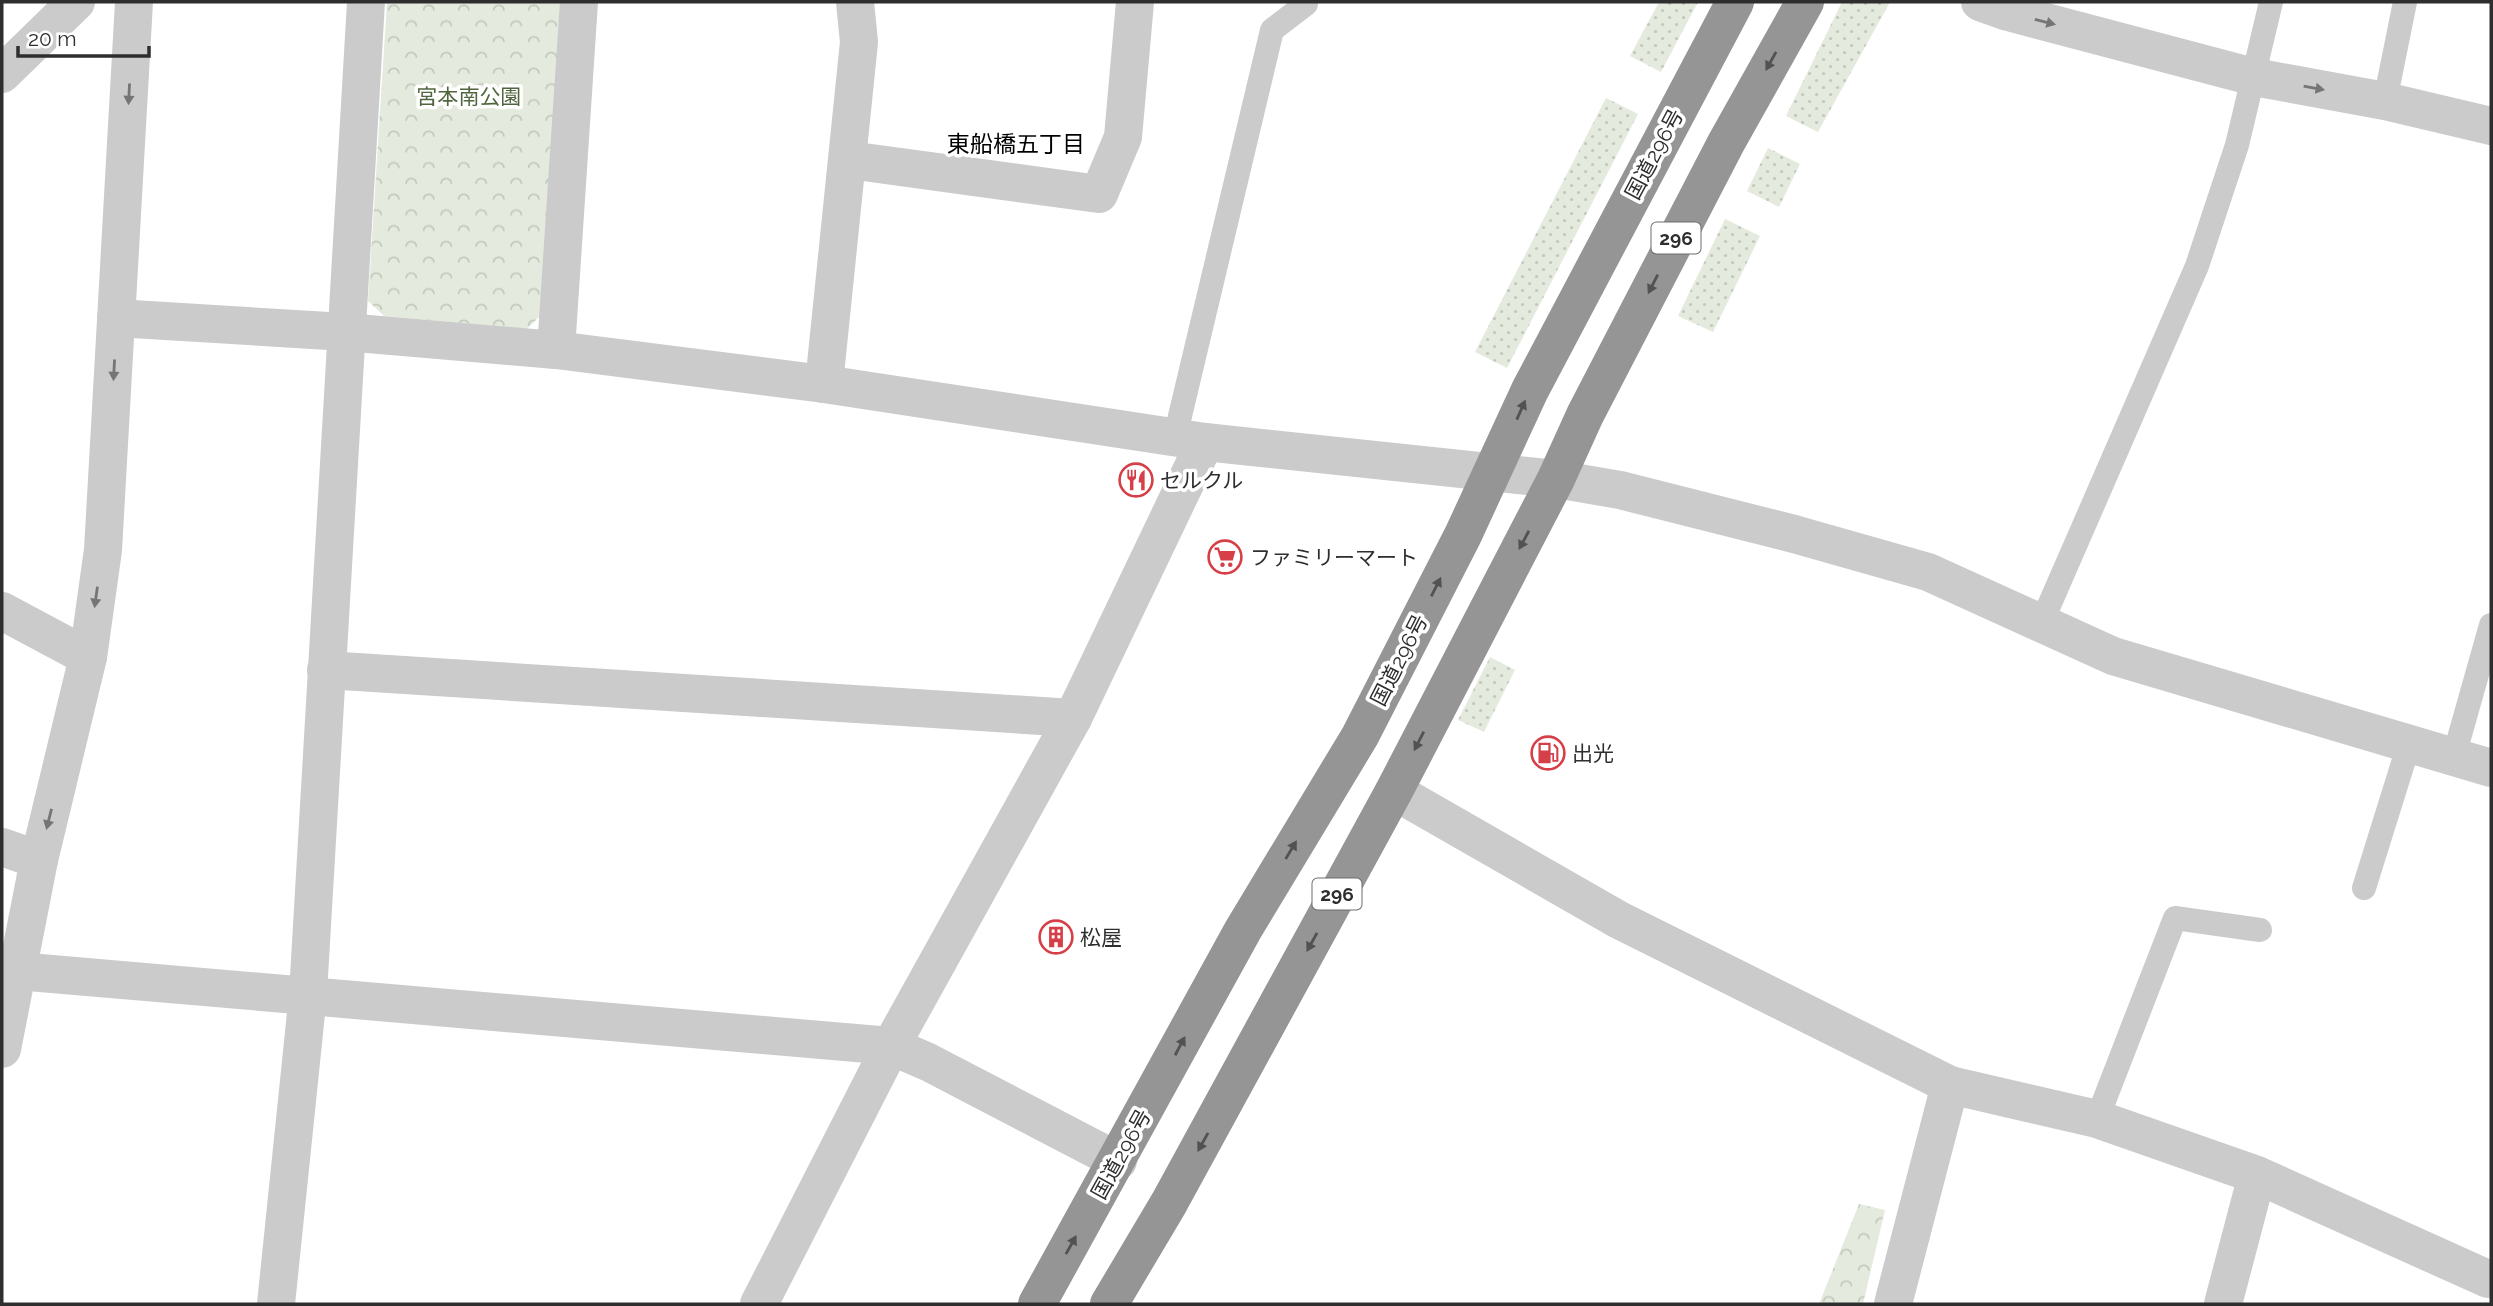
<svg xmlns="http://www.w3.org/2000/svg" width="2493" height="1306" font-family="Raleway,'Noto Sans JP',sans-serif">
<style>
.grass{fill:url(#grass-dots)}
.park{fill:url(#park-crowns)}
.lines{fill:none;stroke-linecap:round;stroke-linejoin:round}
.lane{stroke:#cbcbcb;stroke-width:24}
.street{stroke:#cbcbcb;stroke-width:38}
.highway{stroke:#959595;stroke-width:38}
.oneway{fill:#757575}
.oneway2{fill:#525252}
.labels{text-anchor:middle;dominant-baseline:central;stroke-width:7;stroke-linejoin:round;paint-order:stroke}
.shield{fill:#fff;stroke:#6d6d6d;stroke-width:2}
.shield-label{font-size:19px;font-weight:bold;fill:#2e2e2e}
.park-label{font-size:21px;fill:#51663f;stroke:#fff}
.street-label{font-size:21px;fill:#2e2e2e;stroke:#fff}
.poi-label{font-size:21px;fill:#2e2e2e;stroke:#fff;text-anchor:start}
.neighbourhood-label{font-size:23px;fill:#000;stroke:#fff}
</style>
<defs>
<pattern id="grass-dots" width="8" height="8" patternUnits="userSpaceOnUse" patternTransform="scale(1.75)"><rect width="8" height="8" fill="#e4eadd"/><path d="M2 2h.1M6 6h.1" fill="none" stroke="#c4c9be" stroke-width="1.8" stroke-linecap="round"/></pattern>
<pattern id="park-crowns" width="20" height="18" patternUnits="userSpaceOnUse" patternTransform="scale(1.75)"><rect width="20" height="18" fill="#e4eadd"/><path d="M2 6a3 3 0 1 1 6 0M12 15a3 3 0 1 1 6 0" fill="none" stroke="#c4c9be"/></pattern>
</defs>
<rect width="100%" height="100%" fill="#fff"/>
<g class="grass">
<polygon points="1659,2 1698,2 1661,72 1630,56"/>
<polygon points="1842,2 1890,2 1818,132 1786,116"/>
<polygon points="1606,98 1638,114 1507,368 1475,352"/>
<polygon points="1768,148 1800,164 1779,207 1747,191"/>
<polygon points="1725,219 1760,236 1713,332 1678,316"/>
<polygon points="1490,657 1515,670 1484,732 1458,720"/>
</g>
<g class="park">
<polygon points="387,2 565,2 540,316 527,329 384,316 368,301"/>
<polygon points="1859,1204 1885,1210 1863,1304 1819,1304"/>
</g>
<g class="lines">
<g class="lane">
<polyline points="2385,101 2405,2"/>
<polyline points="1175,437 1272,30 1306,4"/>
<polyline points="2041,624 2197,266 2237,145 2271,2"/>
<polyline points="2454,756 2491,625"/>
<polyline points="2364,888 2409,744"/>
<polyline points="2097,1119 2175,918 2260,930"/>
</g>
<g class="street">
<polyline points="1980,2 2008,12 2254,77 2385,101 2491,126"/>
<polyline points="2,74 76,2"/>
<polyline points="849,160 1099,194 1123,137 1135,2"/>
<polyline points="116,318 345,332 556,350 824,384 1205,442 1556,479 1620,490 1794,534 1928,572 2113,656 2491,768"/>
<polyline points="556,350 579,2"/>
<polyline points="824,384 859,42 855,2"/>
<polyline points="2,611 88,657"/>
<polyline points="326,670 1073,718"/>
<polyline points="1394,791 1619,920 1950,1085 2097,1119 2257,1175 2488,1279 2491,1278"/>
<polyline points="2,847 39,860"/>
<polyline points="17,971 891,1046 928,1062 1118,1161"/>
<polyline points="2,1049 39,860 88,657 103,550 134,2"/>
<polyline points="276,1304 308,994 366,2"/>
<polyline points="759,1304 891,1046 1073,718 1205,442"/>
<polyline points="1893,1304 1950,1085"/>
<polyline points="2223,1304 2257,1175"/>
</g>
<g class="highway">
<polyline points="1037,1304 1243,930 1360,736 1463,535 1530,390 1735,2"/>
<polyline points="1109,1304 1169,1203 1394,791 1556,479 1585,415 1726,143 1805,2"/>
</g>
</g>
<defs><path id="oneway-solid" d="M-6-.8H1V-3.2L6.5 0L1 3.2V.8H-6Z" transform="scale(1.75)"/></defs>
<g class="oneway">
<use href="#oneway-solid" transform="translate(2045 22) rotate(14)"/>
<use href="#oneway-solid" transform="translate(2314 88) rotate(10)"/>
<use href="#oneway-solid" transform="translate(129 94) rotate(93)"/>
<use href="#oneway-solid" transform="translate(114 370) rotate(93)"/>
<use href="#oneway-solid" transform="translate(96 597) rotate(98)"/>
<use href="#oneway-solid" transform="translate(49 819) rotate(104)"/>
</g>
<g class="oneway2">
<use href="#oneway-solid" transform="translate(1771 61) rotate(119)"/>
<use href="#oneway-solid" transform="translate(1653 284) rotate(117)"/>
<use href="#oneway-solid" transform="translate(1521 410) rotate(-66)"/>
<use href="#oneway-solid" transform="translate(1524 540) rotate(118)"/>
<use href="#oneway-solid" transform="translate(1436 587) rotate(-63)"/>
<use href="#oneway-solid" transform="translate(1419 741) rotate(117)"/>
<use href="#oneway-solid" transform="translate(1291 850) rotate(-59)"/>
<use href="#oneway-solid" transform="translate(1312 942) rotate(119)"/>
<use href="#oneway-solid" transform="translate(1180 1046) rotate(-62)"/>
<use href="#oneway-solid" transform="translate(1203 1142) rotate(119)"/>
<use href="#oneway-solid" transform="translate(1071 1245) rotate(-61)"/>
</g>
<defs>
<symbol id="restaurant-ring" viewBox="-11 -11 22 22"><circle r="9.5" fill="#fff" stroke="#d63f47" stroke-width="1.5"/><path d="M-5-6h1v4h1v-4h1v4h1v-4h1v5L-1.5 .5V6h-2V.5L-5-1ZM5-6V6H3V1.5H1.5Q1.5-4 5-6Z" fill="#d63f47"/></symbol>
<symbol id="supermarket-ring" viewBox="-11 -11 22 22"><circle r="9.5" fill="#fff" stroke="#d63f47" stroke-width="1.5"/><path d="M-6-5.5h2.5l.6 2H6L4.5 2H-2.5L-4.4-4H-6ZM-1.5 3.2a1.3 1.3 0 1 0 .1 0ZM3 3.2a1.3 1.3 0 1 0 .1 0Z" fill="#d63f47"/></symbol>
<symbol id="fuel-ring" viewBox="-11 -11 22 22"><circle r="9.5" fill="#fff" stroke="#d63f47" stroke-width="1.5"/><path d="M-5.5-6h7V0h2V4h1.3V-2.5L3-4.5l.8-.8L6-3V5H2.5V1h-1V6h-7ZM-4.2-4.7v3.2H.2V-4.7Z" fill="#d63f47"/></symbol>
<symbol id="building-ring" viewBox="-11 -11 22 22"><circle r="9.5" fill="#fff" stroke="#d63f47" stroke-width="1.5"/><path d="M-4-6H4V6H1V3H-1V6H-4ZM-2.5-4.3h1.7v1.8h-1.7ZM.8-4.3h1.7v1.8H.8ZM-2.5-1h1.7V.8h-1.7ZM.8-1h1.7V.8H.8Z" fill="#d63f47"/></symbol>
</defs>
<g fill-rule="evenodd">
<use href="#restaurant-ring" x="1117" y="461" width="38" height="38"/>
<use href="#supermarket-ring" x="1206" y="538" width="38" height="38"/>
<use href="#fuel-ring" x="1529" y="734" width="38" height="38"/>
<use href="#building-ring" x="1037" y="918" width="38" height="38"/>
</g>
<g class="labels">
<g class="shield">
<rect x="1651.5" y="222.5" width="49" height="31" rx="5"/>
<rect x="1312.5" y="878.5" width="49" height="31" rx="5"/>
</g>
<g class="shield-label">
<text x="1676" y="238">296</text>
<text x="1337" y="894">296</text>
</g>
<g class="park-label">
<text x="469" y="96">宮本南公園</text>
</g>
<g class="street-label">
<text transform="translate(1654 154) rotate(-62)">国道296号</text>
<text transform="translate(1399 660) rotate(-63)">国道296号</text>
<text transform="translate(1121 1154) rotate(-61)">国道296号</text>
</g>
<g class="poi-label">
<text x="1160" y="480">セルクル</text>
<text x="1250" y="557">ファミリーマート</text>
<text x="1572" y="753">出光</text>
<text x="1080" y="937">松屋</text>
</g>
<g class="neighbourhood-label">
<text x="1016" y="143">東船橋五丁目</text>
</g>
</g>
<rect width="2493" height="1306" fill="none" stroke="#2e2e2e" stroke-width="7"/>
<path d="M18 46v10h131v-10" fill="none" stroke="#2e2e2e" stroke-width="3.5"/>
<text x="28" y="46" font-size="21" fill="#2e2e2e" stroke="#ffffff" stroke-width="5" paint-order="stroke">20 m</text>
</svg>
